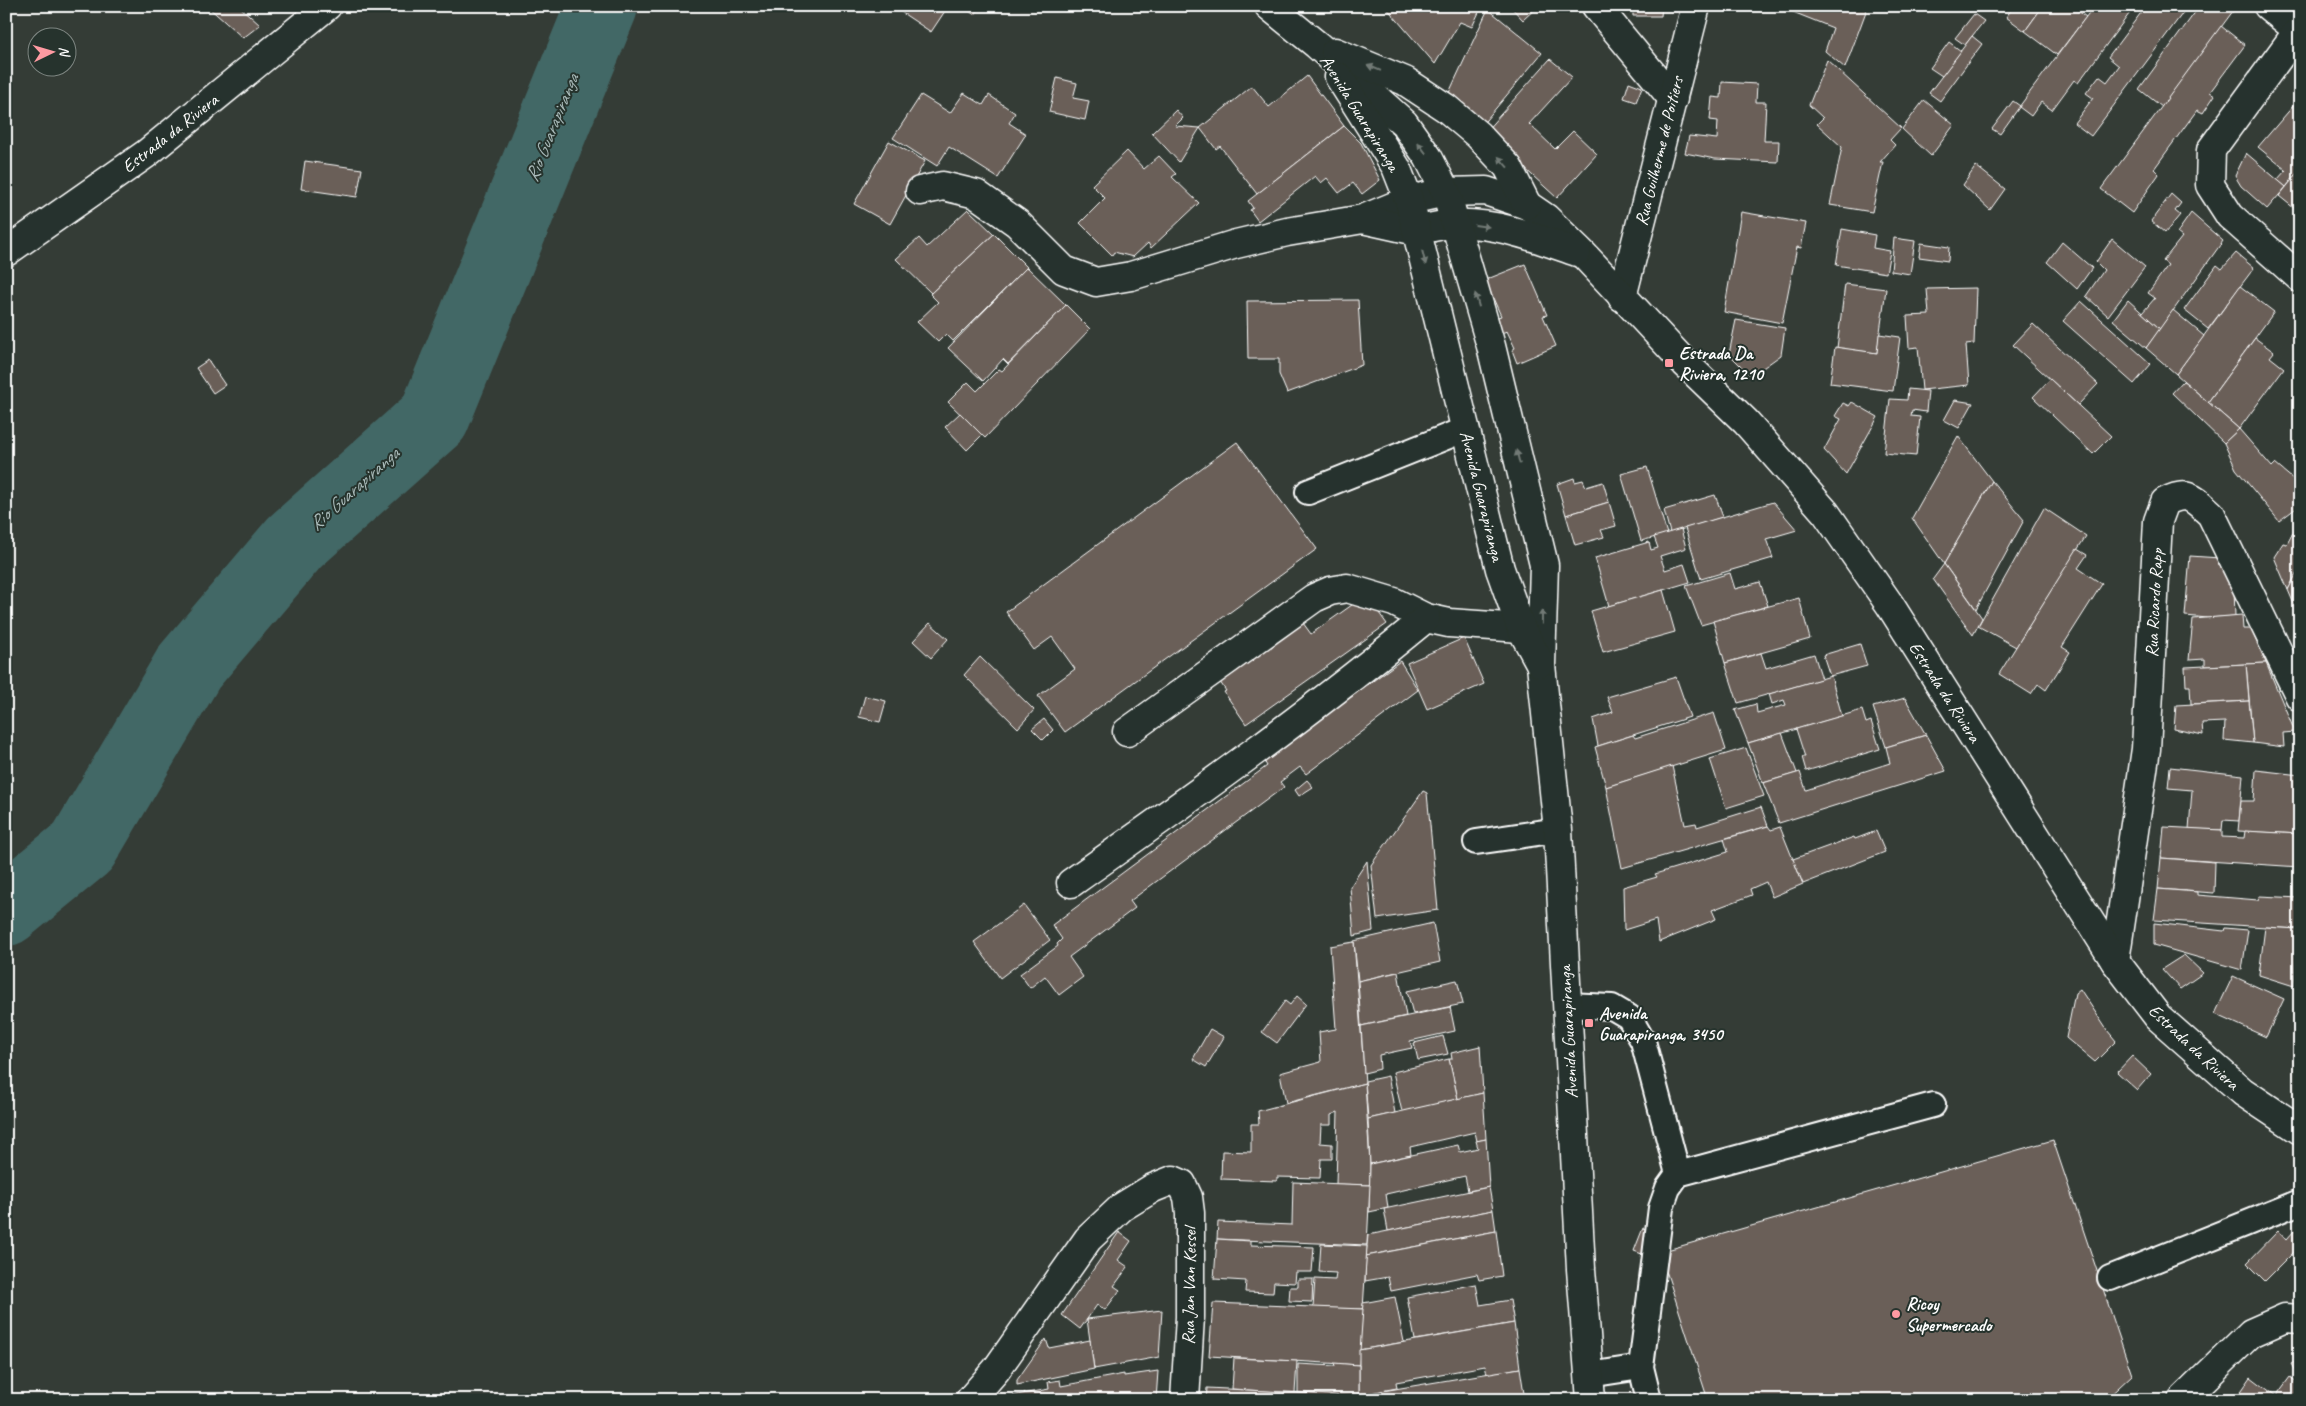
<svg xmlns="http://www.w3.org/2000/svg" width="2306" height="1406" font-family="Caveat,sans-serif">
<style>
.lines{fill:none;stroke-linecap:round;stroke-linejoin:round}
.river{stroke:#436866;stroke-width:72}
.building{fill:#6b5f58;stroke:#fff}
.service-casing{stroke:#fff;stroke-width:28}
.minor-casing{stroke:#fff;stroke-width:31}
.tertiary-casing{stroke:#fff;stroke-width:31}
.secondary-casing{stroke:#fff;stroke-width:31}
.service{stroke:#26332d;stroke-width:24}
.minor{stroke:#26332d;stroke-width:28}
.tertiary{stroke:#26332d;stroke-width:28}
.secondary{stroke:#26332d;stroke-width:28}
.oneway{fill:#727a76}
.poi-dot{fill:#ff9aa2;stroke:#26332d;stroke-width:2}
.labels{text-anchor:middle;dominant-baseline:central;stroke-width:4;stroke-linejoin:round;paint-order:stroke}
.street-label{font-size:18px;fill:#fff;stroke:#26332d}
.poi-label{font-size:18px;font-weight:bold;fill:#fff;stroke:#26332d;text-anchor:start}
.water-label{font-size:19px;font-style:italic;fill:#aabbba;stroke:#26332d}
</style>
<rect width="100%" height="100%" fill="#343c36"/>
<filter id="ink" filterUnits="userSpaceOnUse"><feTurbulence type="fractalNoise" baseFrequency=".02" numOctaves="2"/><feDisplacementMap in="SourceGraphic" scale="10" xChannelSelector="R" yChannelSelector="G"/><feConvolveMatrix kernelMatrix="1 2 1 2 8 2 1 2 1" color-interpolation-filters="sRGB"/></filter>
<g filter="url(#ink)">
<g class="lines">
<polyline class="river" points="6,910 83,847 189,667 295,542 434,418 602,6"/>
</g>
<g class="building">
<polygon points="207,6 239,6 260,25 243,38"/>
<polygon points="905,6 945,6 947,8 931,32 901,12"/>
<polygon points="961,6 980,6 975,15"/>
<polygon points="1385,6 1482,6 1472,27 1460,22 1435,64"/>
<polygon points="1510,6 1538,6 1523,20"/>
<polygon points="1633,6 1662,6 1661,16 1633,16"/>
<polygon points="1778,6 1868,6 1845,68 1825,51 1833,28"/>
<polygon points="2014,6 2043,6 2025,31 2006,17"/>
<polygon points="2043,6 2080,6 2077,10 2086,17 2057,55 2025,31"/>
<polygon points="2094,6 2135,6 2078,83 2074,80 2052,110 2041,102 2031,116 2019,107"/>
<polygon points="2146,6 2188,6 2091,136 2074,123 2093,98 2086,93 2099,76 2107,82 2119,66 2108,57"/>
<polygon points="2189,6 2236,7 2162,107 2139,89 2196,11"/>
<polygon points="1488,9 1542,53 1481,126 1447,97"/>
<polygon points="1974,14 1984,21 1965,45 1955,38"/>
<polygon points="2221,26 2245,45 2210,92 2215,95 2203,113 2197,110 2154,169 2159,174 2132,213 2101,189"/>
<polygon points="1972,36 1982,44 1940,101 1929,93"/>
<polygon points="1949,42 1961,51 1942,76 1930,68"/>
<polygon points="1550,59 1572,77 1529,124 1555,149 1573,131 1597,154 1557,198 1485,132"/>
<polygon points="1827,60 1901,128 1890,140 1895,145 1880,162 1883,162 1872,212 1830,205 1842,147 1817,124 1823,118 1809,105"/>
<polygon points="1307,76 1344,126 1257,194 1220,146 1216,149 1200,128 1252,86 1269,107"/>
<polygon points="1057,78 1077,83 1073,98 1089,101 1085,120 1049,112"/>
<polygon points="1629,82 1642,87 1636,102 1624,98"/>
<polygon points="1722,82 1757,84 1756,102 1766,102 1764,141 1779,141 1778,162 1715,159 1685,153 1689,136 1717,139 1718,121 1710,120 1712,97 1721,98"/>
<polygon points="964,93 983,105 989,95 1015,113 1009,123 1026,134 998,178 949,147 937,166 893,138 921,95 950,113"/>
<polygon points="2300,98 2300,170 2286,187 2277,180 2286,170 2258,147"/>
<polygon points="1924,100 1954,125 1931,156 1902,129"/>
<polygon points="2013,101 2020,106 2000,134 1992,129"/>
<polygon points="1176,110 1183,118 1175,126 1200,128 1179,162 1152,133"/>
<polygon points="1344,126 1361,143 1380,180 1362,194 1353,183 1339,193 1327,178 1321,183 1315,176 1258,221 1250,210 1253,208 1248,201"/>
<polygon points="889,141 925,161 890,224 854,204"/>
<polygon points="1127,151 1144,169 1159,156 1176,174 1172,177 1199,203 1151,248 1148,243 1133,257 1114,252 1112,255 1080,223 1105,198 1092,185"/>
<polygon points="2246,153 2286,187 2267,209 2241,186 2235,176"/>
<polygon points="305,161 362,169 357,197 301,189"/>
<polygon points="1976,166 2005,189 1990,210 1963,185"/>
<polygon points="2300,170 2300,213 2279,196"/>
<polygon points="2171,194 2181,203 2175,211 2180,215 2165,233 2151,221"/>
<polygon points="968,209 994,234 931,293 896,259 919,238 927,247"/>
<polygon points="1741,212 1806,223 1801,248 1797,247 1782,323 1724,312"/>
<polygon points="2191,213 2223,241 2160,329 2142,313 2155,298 2148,293 2168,265 2163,261 2182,237 2177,233"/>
<polygon points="1842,229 1875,235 1873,248 1890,251 1886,273 1836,265"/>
<polygon points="994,234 1027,267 953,341 946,334 938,342 917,322 938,302 930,294"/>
<polygon points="1894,238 1915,241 1910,274 1891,271"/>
<polygon points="2112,239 2145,267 2108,316 2086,296 2104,270 2096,262"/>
<polygon points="2062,242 2092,268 2077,289 2047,262"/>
<polygon points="1921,243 1949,247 1948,261 1919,257"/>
<polygon points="2236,253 2254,268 2208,329 2184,310 2217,265 2222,269"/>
<polygon points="1525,264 1547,315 1543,316 1556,346 1517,363 1512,350 1515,348 1507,331 1501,333 1494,318 1501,316 1485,280"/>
<polygon points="1027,267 1066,305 1008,364 1003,359 983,381 948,348"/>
<polygon points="1845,284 1886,289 1877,353 1837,348"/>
<polygon points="2240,286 2274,312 2208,402 2176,374"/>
<polygon points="1976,288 1974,344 1966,345 1969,385 1922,390 1918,347 1909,348 1907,316 1929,315 1927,289"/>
<polygon points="1358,300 1362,365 1287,393 1279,374 1279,359 1248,359 1247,301"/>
<polygon points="2128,300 2160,329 2146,348 2113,320"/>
<polygon points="2081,301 2151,364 2134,384 2063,321"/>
<polygon points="1066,305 1090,329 985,438 948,402 968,382 977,391 999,369 1002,371"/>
<polygon points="2173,310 2204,336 2176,374 2146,348"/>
<polygon points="1736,320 1785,328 1781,355 1760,370 1749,374 1729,354"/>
<polygon points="2033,324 2098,384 2078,405 2013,345"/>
<polygon points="1879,334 1900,337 1893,391 1830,383 1835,347 1877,353"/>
<polygon points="2255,338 2274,352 2270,357 2284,368 2239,429 2208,402"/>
<polygon points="208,360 225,385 213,393 196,368"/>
<polygon points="2050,379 2111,436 2093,454 2033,397"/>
<polygon points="2183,381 2186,383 2239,429 2224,443 2172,393"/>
<polygon points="1908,389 1928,391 1926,412 1912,410 1911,416 1920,417 1916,456 1884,453 1890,399 1907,400"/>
<polygon points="1955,400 1973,403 1959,428 1944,420"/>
<polygon points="1852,402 1878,417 1846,474 1824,450 1841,419 1835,416 1843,403 1849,406"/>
<polygon points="960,413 982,435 967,450 945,427"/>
<polygon points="2239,429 2272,467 2275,464 2300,485 2300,507 2299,506 2279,521 2236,469 2224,443"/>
<polygon points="1958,436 1992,481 1944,564 1912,518"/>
<polygon points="1237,442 1317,549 1065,732 1038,696 1075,669 1052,637 1034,650 1006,612"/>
<polygon points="1647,467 1667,534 1641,541 1621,474"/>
<polygon points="1574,478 1575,482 1583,480 1586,487 1603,482 1609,502 1566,515 1557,484"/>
<polygon points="1992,481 2024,520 1976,609 1944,564"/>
<polygon points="1715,495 1723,517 1670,533 1664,510"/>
<polygon points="1609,502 1616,526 1601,530 1604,537 1575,545 1566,515"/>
<polygon points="1773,502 1797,530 1766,539 1773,558 1701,579 1685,528"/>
<polygon points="2044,508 2086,536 2016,647 1978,626"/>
<polygon points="2300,519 2300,567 2288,590 2274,557 2283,543 2287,544"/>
<polygon points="1681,529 1686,548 1660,556 1665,570 1684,564 1690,582 1609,606 1595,558 1649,542 1651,550 1658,548 1654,537"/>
<polygon points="2077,549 2087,555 2078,568 2102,584 2062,647 2070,652 2046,690 2038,684 2031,694 1999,674"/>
<polygon points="2190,556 2220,558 2234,589 2235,616 2208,618 2185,616"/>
<polygon points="1944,564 1982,618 1973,635 1933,579"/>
<polygon points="2300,567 2300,618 2288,590"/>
<polygon points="1730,573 1735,589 1760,582 1768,606 1701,625 1686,586"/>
<polygon points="1663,590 1675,632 1603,652 1591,611"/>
<polygon points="1366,595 1387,624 1246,724 1224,692 1226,691 1218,679 1303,623 1311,634"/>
<polygon points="1799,598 1810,639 1725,663 1713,621"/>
<polygon points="2242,615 2243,629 2251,629 2266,663 2205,666 2205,659 2189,660 2193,619"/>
<polygon points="930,623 948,639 931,658 913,641"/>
<polygon points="1464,638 1484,684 1427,709 1407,663"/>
<polygon points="1860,644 1867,666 1830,676 1823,655"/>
<polygon points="1761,653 1766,668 1814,654 1822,679 1738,703 1725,663"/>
<polygon points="980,657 1034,710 1018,728 964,675"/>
<polygon points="1400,661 1418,690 1306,774 1300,767 1280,782 1284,787 1130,901 1135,908 1069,957 1083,977 1059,995 1045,976 1030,988 1020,974 1058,946 1057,944 1062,939 1052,925 1267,766 1264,761"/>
<polygon points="2266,663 2295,732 2283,733 2284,747 2253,743 2246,664"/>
<polygon points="2246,664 2249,701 2191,704 2190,686 2186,686 2185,667"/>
<polygon points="1831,676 1842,716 1748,743 1735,710 1756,704 1757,713 1786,705 1784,700 1772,704 1769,694"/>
<polygon points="1676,677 1690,717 1598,746 1593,719 1613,712 1607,697"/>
<polygon points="865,696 886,701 880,722 859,717"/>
<polygon points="1905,698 1926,735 1886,747 1873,707"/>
<polygon points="2249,701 2253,743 2224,740 2225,722 2202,723 2203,735 2174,729 2176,705"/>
<polygon points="1862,710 1866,723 1871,721 1880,749 1806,771 1802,757 1805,757 1796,729"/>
<polygon points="1714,713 1726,750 1606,787 1595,747 1633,735 1635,738"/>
<polygon points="1044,719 1053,730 1043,740 1032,729"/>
<polygon points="1782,733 1797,773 1763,783 1748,743"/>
<polygon points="1926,735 1946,771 1779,823 1763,783 1800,772 1806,790 1890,763 1886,747"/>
<polygon points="1746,748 1764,796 1726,808 1710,759"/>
<polygon points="1672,766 1685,825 1696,823 1697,827 1761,807 1768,826 1622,868 1606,787"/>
<polygon points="2170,767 2243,775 2239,821 2223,820 2222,830 2189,829 2192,790 2168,788"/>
<polygon points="2256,770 2300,775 2300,834 2238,831 2241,801 2254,801"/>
<polygon points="1307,780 1313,787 1299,796 1295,790"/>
<polygon points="1423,791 1427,793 1438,910 1377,919 1371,865"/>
<polygon points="1768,826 1771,830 1780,827 1803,884 1772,897 1766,882 1750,889 1752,895 1712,910 1716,919 1659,942 1656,920 1624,930 1623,887 1657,877 1655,874 1728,852 1724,839"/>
<polygon points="2164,827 2222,830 2222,837 2244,838 2245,831 2300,834 2300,867 2161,858"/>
<polygon points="1876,831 1885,852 1803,884 1793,859 1854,837 1855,839"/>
<polygon points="2161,858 2215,862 2214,893 2158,889"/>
<polygon points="1367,861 1373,931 1354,936 1350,887"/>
<polygon points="2158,889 2197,892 2197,895 2258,900 2259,896 2300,898 2298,929 2154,920"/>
<polygon points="1024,905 1050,940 1000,978 974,942"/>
<polygon points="1433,923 1440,962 1358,981 1354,941"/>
<polygon points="2154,923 2224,931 2225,928 2248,930 2242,970 2154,945"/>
<polygon points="2265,927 2298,929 2294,986 2259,975"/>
<polygon points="1354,942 1365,1083 1286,1103 1280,1073 1321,1062 1319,1032 1336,1029 1330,946"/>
<polygon points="2184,955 2203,973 2180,989 2162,969"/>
<polygon points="1398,972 1406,1016 1361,1026 1358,981"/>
<polygon points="2233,976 2284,999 2266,1037 2215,1014"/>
<polygon points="1457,980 1463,1004 1413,1014 1407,991"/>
<polygon points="2080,989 2107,1030 2116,1041 2095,1062 2066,1038 2075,993"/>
<polygon points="1297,996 1306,1004 1277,1043 1262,1032 1285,1001 1290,1005"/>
<polygon points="1450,1007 1455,1031 1410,1041 1412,1048 1379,1055 1380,1069 1364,1073 1361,1026"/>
<polygon points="1210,1029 1224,1037 1206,1067 1193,1059"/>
<polygon points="1443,1036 1448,1054 1418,1060 1414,1043"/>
<polygon points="1480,1046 1483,1093 1458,1099 1449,1059 1452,1059 1451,1053"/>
<polygon points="2132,1056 2151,1074 2137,1090 2117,1072"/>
<polygon points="1449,1059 1458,1099 1402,1112 1393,1072"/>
<polygon points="1388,1076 1395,1113 1368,1119 1365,1081"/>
<polygon points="1365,1083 1370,1164 1370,1185 1336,1184 1338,1112 1331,1115 1331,1125 1321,1125 1320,1143 1332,1144 1332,1159 1321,1159 1320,1178 1277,1177 1277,1181 1221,1179 1222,1151 1251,1152 1251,1124 1259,1124 1258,1111"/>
<polygon points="1483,1093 1486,1139 1477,1141 1475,1132 1410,1147 1411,1155 1370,1164 1368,1119"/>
<polygon points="1486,1139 1489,1187 1468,1191 1465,1176 1386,1194 1388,1208 1369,1212 1370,1164 1458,1145 1460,1152 1478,1148 1476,1141"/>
<polygon points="2053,1140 2132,1375 2105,1400 1708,1400 1660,1252"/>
<polygon points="1293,1182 1370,1185 1367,1245 1217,1239 1218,1222 1292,1225"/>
<polygon points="1489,1187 1493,1210 1388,1231 1384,1209"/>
<polygon points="1493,1210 1496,1231 1366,1256 1368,1235"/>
<polygon points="1643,1228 1656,1233 1647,1256 1634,1251"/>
<polygon points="2295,1230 2300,1235 2300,1246 2265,1281 2247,1263 2278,1231 2286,1240"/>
<polygon points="1496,1231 1502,1276 1479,1280 1477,1274 1391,1291 1388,1277 1365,1281 1366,1256"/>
<polygon points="1119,1232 1131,1241 1118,1260 1128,1267 1114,1286 1120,1290 1105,1310 1097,1305 1080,1329 1062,1315"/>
<polygon points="1217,1239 1251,1241 1251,1245 1314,1247 1312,1272 1296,1272 1295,1283 1274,1282 1273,1293 1245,1292 1246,1281 1214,1279"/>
<polygon points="1321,1244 1367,1246 1363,1309 1313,1308 1315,1279 1335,1280 1336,1273 1319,1272"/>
<polygon points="1298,1279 1313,1279 1312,1302 1289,1301 1290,1287 1298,1287"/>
<polygon points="1476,1284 1480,1305 1510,1300 1514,1323 1415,1340 1407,1297"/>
<polygon points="1395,1297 1404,1342 1359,1350 1363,1303"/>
<polygon points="1213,1303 1363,1309 1359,1365 1209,1356"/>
<polygon points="1162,1310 1159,1357 1094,1369 1087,1319"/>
<polygon points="1514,1323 1520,1368 1487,1374 1485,1366 1396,1382 1397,1388 1359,1395 1359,1350"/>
<polygon points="1046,1339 1049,1348 1090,1340 1094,1369 1017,1385 1017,1380"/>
<polygon points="1234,1358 1297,1361 1295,1393 1232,1389"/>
<polygon points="2300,1359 2300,1378 2299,1378 2291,1364"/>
<polygon points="1334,1363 1359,1365 1359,1397 1298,1393 1298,1364 1335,1366"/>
<polygon points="1520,1368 1525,1400 1359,1400 1359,1395"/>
<polygon points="1158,1371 1156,1400 1006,1400 1006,1397 1049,1389 1048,1382 1060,1380 1061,1386 1124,1374 1124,1376"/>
<polygon points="2251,1377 2276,1396 2290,1377 2300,1384 2300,1400 2235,1400"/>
<polygon points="1207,1388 1286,1392 1359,1397 1358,1400 1206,1400"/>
</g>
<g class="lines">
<defs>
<g id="service">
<polyline points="1308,492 1466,429"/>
<polyline points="1476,842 1558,830"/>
<polyline points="1567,1005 1612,1007 1629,1017 1643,1041 1678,1174"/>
<polyline points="2110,1278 2300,1202"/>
<polyline points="1589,1375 1641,1367"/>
<polyline points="1649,1400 1641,1367 1661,1208 1668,1188 1678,1174 1933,1105"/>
</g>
<g id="minor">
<polyline points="1596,6 1673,99"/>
<polyline points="2268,6 2300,32"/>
<polyline points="2298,31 2211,150 2210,185 2230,216 2300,278"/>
<polyline points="920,191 943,186 976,194 1017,223 1064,270 1096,282 1131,276 1236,244 1287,232 1363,219 1409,200"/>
<polyline points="1363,219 1417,231"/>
<polyline points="1622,297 1696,6"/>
<polyline points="1127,732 1314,598 1330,591 1347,588 1394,602 1426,618 1449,623 1521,628"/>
<path d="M 1071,883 C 1193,797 1311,713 1426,618"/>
<path d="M 2115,961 L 2146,749 L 2158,521 L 2165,502 C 2188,490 2193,498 2211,514 L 2300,697"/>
<polyline points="970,1400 996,1370 1088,1239 1122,1207 1153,1188 1173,1180 1182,1184 1188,1197 1190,1213 1190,1317 1185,1400"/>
<polyline points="2182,1400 2251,1333 2285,1318 2300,1319"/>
</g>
<g id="tertiary">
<polyline points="1409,200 1446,192 1486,191 1527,205 1546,218 1583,254 1685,363 1746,422 1826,513 1890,605 2115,961 2158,1017 2243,1092 2300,1130"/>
<path d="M 1417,231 C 1429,228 1443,224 1456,224 C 1497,222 1539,239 1577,252"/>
<polyline points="6,252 146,154 327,6"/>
</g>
<g id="secondary">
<polyline points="1269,6 1317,45 1404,123 1428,157 1446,192 1491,346 1544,565 1541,665 1558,830 1581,1269 1591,1400"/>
<polyline points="1335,52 1405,81 1446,108 1478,135 1508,167 1527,205"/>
<polyline points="1339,77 1396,167 1409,200 1500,569 1521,628 1540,663"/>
</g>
</defs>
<use href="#service" class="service-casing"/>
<use href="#minor" class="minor-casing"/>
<use href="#tertiary" class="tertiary-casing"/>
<use href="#secondary" class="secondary-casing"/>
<use href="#service" class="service"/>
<use href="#minor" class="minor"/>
<use href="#tertiary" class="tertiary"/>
<use href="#secondary" class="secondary"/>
</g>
<defs><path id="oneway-solid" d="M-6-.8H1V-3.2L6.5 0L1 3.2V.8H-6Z" transform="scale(1.25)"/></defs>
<g class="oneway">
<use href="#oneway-solid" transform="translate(1374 68) rotate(-158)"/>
<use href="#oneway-solid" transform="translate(1422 148) rotate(-126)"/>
<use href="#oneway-solid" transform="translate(1503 162) rotate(-131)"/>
<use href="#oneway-solid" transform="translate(1482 226) rotate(7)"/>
<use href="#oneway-solid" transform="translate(1424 258) rotate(76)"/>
<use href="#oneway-solid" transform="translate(1477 300) rotate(-106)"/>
<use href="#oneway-solid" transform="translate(1518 457) rotate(-104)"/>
<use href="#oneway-solid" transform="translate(1542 617) rotate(-89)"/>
</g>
</g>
<g class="poi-dot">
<rect x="1664" y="358" width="10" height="10" rx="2.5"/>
<rect x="1584" y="1018" width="10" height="10" rx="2.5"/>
<circle cx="1896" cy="1314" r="5"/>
</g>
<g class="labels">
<g class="street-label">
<text transform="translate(1360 113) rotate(58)">Avenida Guarapiranga</text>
<text transform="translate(170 133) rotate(-38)">Estrada da Riviera</text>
<text transform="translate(1659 151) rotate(-76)">Rua Guilherme de Poitiers</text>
<text transform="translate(1482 496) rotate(76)">Avenida Guarapiranga</text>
<text transform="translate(2154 603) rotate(-87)">Rua Ricardo Rapp</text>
<text transform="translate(1945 692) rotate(57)">Estrada da Riviera</text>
<text transform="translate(1568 1032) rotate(-93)">Avenida Guarapiranga</text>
<text transform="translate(2194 1047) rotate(43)">Estrada da Riviera</text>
<text transform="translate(1189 1286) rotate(-89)">Rua Jan Van Kessel</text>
</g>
<g class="poi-label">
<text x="1679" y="353">Estrada Da<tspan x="1679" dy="21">Riviera, 1210</tspan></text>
<text x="1599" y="1013">Avenida<tspan x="1599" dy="21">Guarapiranga, 3450</tspan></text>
<text x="1906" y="1304">Ricoy<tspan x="1906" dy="21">Supermercado</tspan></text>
</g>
<g class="water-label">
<text transform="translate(552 128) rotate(-68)">Rio Guarapiranga</text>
<text transform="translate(354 489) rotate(-42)">Rio Guarapiranga</text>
</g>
</g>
<rect width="2306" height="1406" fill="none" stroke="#26332d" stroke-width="25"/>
<rect x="12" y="12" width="2281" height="1381" fill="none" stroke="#fff" stroke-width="2" filter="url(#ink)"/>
<g transform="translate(52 52) rotate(85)"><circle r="24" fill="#26332d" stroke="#7d8581"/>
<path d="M0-4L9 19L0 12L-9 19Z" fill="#ff9aa2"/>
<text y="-8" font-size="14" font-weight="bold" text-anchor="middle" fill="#ffffff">N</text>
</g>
</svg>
